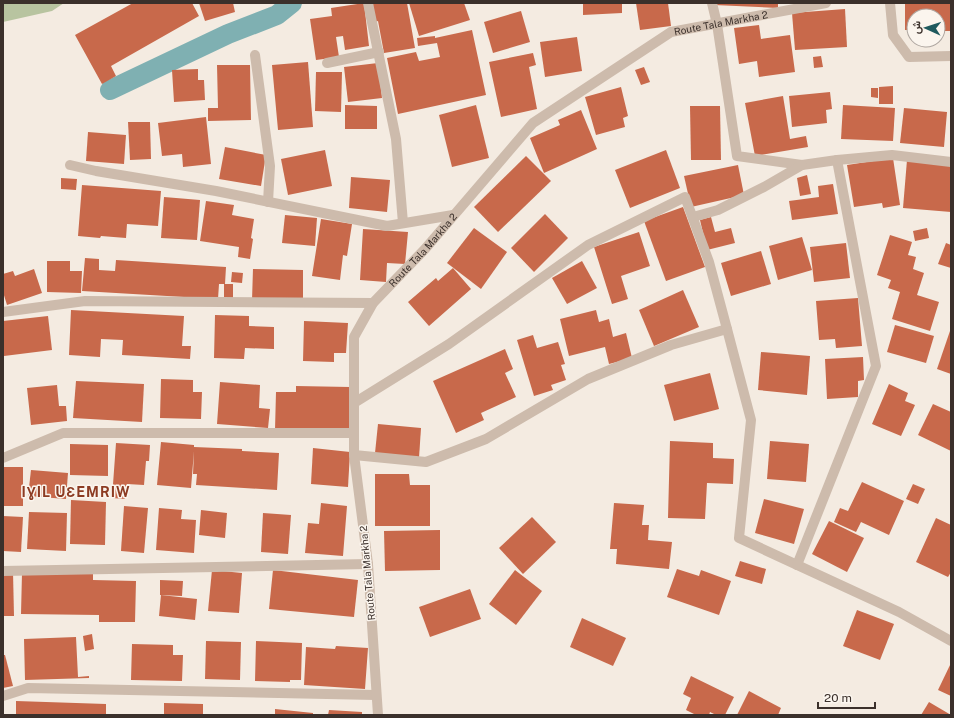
<svg xmlns="http://www.w3.org/2000/svg" width="954" height="718" font-family="'Public Sans',Vazirmatn,sans-serif">
<style>
.green{fill:#b8c4a0}
.lines{fill:none;stroke-linecap:round;stroke-linejoin:round}
.canal{stroke:#7fb0b2;stroke-width:20}
.building{fill:#c8694b}
.street{stroke:#cdbbac;stroke-width:10}
.labels{text-anchor:middle;dominant-baseline:central;stroke-width:3;stroke-linejoin:round;paint-order:stroke}
.street-label{font-size:10px;fill:#3b302b;stroke:#fbf5ee}
.district-label{font-size:14px;font-weight:bold;letter-spacing:1px;fill:#8c3b22;stroke:#fbf5ee}
</style>
<rect width="100%" height="100%" fill="#f4ebe1"/>
<polygon class="green" points="3,3 64,3 52,11 3,22"/>
<g class="lines">
<polyline class="canal" points="110,90 228,34 277,15 292,3"/>
</g>
<g class="building">
<polygon points="133,3 192,3 199,16 111,66 116,76 102,84 75,35"/>
<polygon points="199,3 233,3 235,12 205,21"/>
<polygon points="364,3 369,46 345,50 343,36 336,37 339,57 316,60 310,19 332,16 331,8"/>
<polygon points="371,3 407,3 415,48 384,53 378,21 375,22"/>
<polygon points="409,3 464,3 470,20 419,36"/>
<polygon points="583,3 622,3 622,13 583,15"/>
<polygon points="636,3 668,3 671,26 640,30"/>
<polygon points="714,3 778,3 778,8 714,5"/>
<polygon points="905,3 951,3 951,31 938,31 938,16 914,16 914,30 905,30"/>
<polygon points="845,9 847,47 795,50 792,13"/>
<polygon points="521,11 530,42 493,53 484,22"/>
<polygon points="759,25 761,39 790,35 795,72 759,77 757,61 739,64 734,28"/>
<polygon points="472,30 486,95 398,114 387,58 416,52 419,61 440,57 437,43 418,46 417,38 435,36 435,38"/>
<polygon points="577,37 582,71 545,77 540,42"/>
<polygon points="533,53 536,65 529,67 537,109 501,117 489,62"/>
<polygon points="821,56 823,67 814,68 813,57"/>
<polygon points="308,62 313,127 278,130 272,65"/>
<polygon points="378,63 382,98 348,102 344,67"/>
<polygon points="217,65 250,65 251,120 208,121 208,108 218,108"/>
<polygon points="644,67 650,82 641,85 635,70"/>
<polygon points="198,69 198,80 204,80 205,100 174,102 172,70"/>
<polygon points="316,72 342,72 341,112 315,111"/>
<polygon points="893,86 893,104 879,104 879,87"/>
<polygon points="621,87 628,116 623,118 625,127 596,135 585,97"/>
<polygon points="871,88 878,88 878,98 871,97"/>
<polygon points="830,92 832,109 826,110 827,123 792,127 789,96"/>
<polygon points="783,96 790,139 806,136 808,147 755,156 745,103"/>
<polygon points="345,105 377,106 377,129 345,129"/>
<polygon points="476,105 489,158 452,167 439,115"/>
<polygon points="843,105 895,108 893,141 841,139"/>
<polygon points="690,106 720,106 721,160 691,160"/>
<polygon points="904,108 947,112 944,147 900,143"/>
<polygon points="581,110 597,149 544,173 530,138 560,125 558,120"/>
<polygon points="206,117 211,164 183,167 182,154 162,156 158,123"/>
<polygon points="128,122 150,122 151,159 130,160"/>
<polygon points="88,132 126,135 124,164 86,161"/>
<polygon points="225,147 266,155 261,186 219,179"/>
<polygon points="325,150 332,186 288,195 281,159"/>
<polygon points="666,150 680,188 630,208 615,170"/>
<polygon points="526,156 551,181 498,232 474,207"/>
<polygon points="893,158 900,205 883,208 882,203 854,207 847,165"/>
<polygon points="907,160 951,166 951,212 903,208"/>
<polygon points="738,165 744,195 691,207 684,176"/>
<polygon points="807,175 811,194 800,196 797,178"/>
<polygon points="351,177 390,180 387,212 349,208"/>
<polygon points="61,178 77,179 76,190 61,189"/>
<polygon points="833,184 838,214 792,220 789,201 819,197 818,186"/>
<polygon points="82,185 161,191 158,226 127,224 126,238 101,236 100,238 78,236"/>
<polygon points="164,197 200,200 197,240 161,238"/>
<polygon points="206,201 234,205 232,215 254,219 251,238 253,239 250,259 238,257 239,247 200,241"/>
<polygon points="683,207 705,267 666,281 644,221"/>
<polygon points="545,214 568,238 534,272 511,248"/>
<polygon points="285,215 317,218 315,246 282,243"/>
<polygon points="711,217 715,232 731,228 735,243 707,250 700,220"/>
<polygon points="321,219 352,224 347,256 343,255 340,280 312,276"/>
<polygon points="474,228 507,252 481,289 447,263"/>
<polygon points="927,228 929,238 915,241 913,231"/>
<polygon points="363,229 408,232 405,264 387,263 386,282 360,280"/>
<polygon points="639,232 650,266 621,276 628,299 612,304 594,247"/>
<polygon points="890,235 912,242 908,255 916,257 913,269 924,273 917,295 939,302 930,331 892,319 900,292 888,288 891,280 877,275"/>
<polygon points="802,237 812,270 778,280 769,246"/>
<polygon points="846,243 850,278 814,282 810,247"/>
<polygon points="946,243 951,245 951,268 938,264"/>
<polygon points="761,251 771,284 731,296 721,263"/>
<polygon points="85,258 99,259 99,270 115,271 116,260 226,267 225,284 233,284 233,299 224,299 224,284 219,284 218,299 82,291"/>
<polygon points="47,261 70,261 70,271 82,271 81,293 47,292"/>
<polygon points="582,261 597,288 567,304 552,278"/>
<polygon points="453,268 471,289 429,326 408,302 436,278 438,281"/>
<polygon points="34,269 42,293 7,305 3,292 3,274 13,271 15,276"/>
<polygon points="253,269 303,270 303,301 252,300"/>
<polygon points="232,272 243,273 242,283 231,282"/>
<polygon points="683,290 699,327 654,346 639,310"/>
<polygon points="858,298 862,346 836,348 835,339 819,340 816,301"/>
<polygon points="71,310 184,316 182,346 191,346 190,359 122,355 123,340 101,339 100,357 69,355"/>
<polygon points="596,310 599,322 609,319 613,337 626,333 632,358 609,364 605,347 569,356 560,319"/>
<polygon points="215,315 249,316 249,326 274,327 274,349 245,348 244,359 214,358"/>
<polygon points="48,316 52,350 4,356 3,321"/>
<polygon points="304,321 348,323 346,353 334,353 334,362 303,361"/>
<polygon points="895,325 934,336 926,363 887,352"/>
<polygon points="951,328 951,374 937,369"/>
<polygon points="533,335 537,348 558,342 565,364 561,365 566,380 551,385 553,390 534,396 517,340"/>
<polygon points="505,349 513,369 505,373 516,397 481,413 484,420 456,433 433,381"/>
<polygon points="761,352 810,356 807,395 758,390"/>
<polygon points="863,357 864,380 858,381 858,397 827,399 825,359"/>
<polygon points="710,373 719,409 674,421 664,385"/>
<polygon points="161,379 193,380 193,392 202,392 201,419 160,418"/>
<polygon points="76,381 144,384 142,422 73,418"/>
<polygon points="220,382 260,385 259,408 270,409 268,428 217,424"/>
<polygon points="889,384 908,393 905,401 915,405 901,436 872,424"/>
<polygon points="57,385 59,406 66,406 67,421 31,425 27,388"/>
<polygon points="296,386 350,387 349,431 275,430 276,392 296,392"/>
<polygon points="933,404 951,412 951,451 918,435"/>
<polygon points="378,424 421,428 419,458 375,453"/>
<polygon points="670,441 713,443 713,458 734,459 733,484 707,483 705,519 668,518"/>
<polygon points="770,441 809,444 806,482 767,479"/>
<polygon points="161,442 194,445 194,447 242,449 242,451 279,453 277,490 196,485 197,474 193,474 194,451 191,488 157,485"/>
<polygon points="116,443 150,445 149,461 146,461 144,485 127,484 125,499 112,498"/>
<polygon points="70,444 108,445 108,476 70,475"/>
<polygon points="313,448 350,452 348,487 311,484"/>
<rect x="3" y="467" width="20" height="39"/>
<polygon points="31,470 68,473 66,499 28,496"/>
<polygon points="375,474 409,474 410,485 430,485 430,526 375,526"/>
<polygon points="862,482 904,501 889,535 861,522 856,532 834,522 840,508 848,511"/>
<polygon points="913,484 925,489 918,504 906,499"/>
<polygon points="764,499 804,509 794,544 755,533"/>
<polygon points="71,500 106,502 105,545 70,544"/>
<polygon points="321,503 347,506 343,556 305,553 308,523 319,524"/>
<polygon points="614,503 644,505 642,525 649,525 648,540 672,542 669,569 616,564 617,549 610,549"/>
<polygon points="124,506 148,508 144,553 121,551"/>
<polygon points="159,508 182,510 181,519 196,520 194,553 156,550"/>
<polygon points="201,510 227,513 225,538 199,535"/>
<polygon points="29,512 67,513 66,551 27,549"/>
<polygon points="263,513 291,515 288,554 261,552"/>
<polygon points="3,516 23,517 21,552 3,551"/>
<polygon points="532,517 556,542 523,574 499,548"/>
<polygon points="936,518 951,525 951,572 948,577 916,562"/>
<polygon points="829,521 864,538 847,572 812,554"/>
<polygon points="440,530 440,570 385,571 384,531"/>
<polygon points="740,561 766,569 762,584 735,576"/>
<polygon points="677,569 699,576 701,570 731,581 719,615 667,597"/>
<polygon points="212,570 242,573 239,613 208,611"/>
<polygon points="273,570 358,580 354,617 269,609"/>
<polygon points="515,570 542,591 516,625 489,604"/>
<polygon points="3,572 13,572 14,616 3,616"/>
<polygon points="22,573 93,574 93,580 136,581 135,622 99,622 99,615 21,614"/>
<polygon points="160,580 183,581 182,596 160,595"/>
<polygon points="470,589 481,619 430,637 419,607"/>
<polygon points="161,595 197,599 195,620 159,616"/>
<polygon points="857,610 894,624 880,660 843,646"/>
<polygon points="582,618 626,638 613,666 570,647"/>
<polygon points="92,634 94,649 85,651 83,636"/>
<polygon points="76,637 78,677 89,676 89,678 25,680 24,639"/>
<polygon points="206,641 241,642 240,680 205,679"/>
<polygon points="256,641 302,643 301,680 290,680 290,682 255,681"/>
<polygon points="132,644 173,645 173,655 183,655 182,681 131,680"/>
<polygon points="336,646 368,648 365,689 304,685 306,647 335,649"/>
<polygon points="3,655 5,655 13,686 3,688"/>
<polygon points="951,663 951,696 938,690"/>
<polygon points="691,676 734,697 725,715 716,715 710,712 709,715 696,715 686,710 691,698 683,694"/>
<polygon points="749,691 781,708 778,715 737,715"/>
<polygon points="16,701 106,704 106,715 16,715"/>
<polygon points="929,702 951,715 921,715"/>
<polygon points="164,703 203,704 203,715 164,715"/>
<polygon points="275,709 313,713 313,715 275,715"/>
<polygon points="329,710 362,712 362,715 328,715"/>
</g>
<g class="lines">
<g class="street">
<polyline points="368,3 396,139 403,223"/>
<polyline points="712,3 717,24 737,156 802,165 837,160 892,155 951,162"/>
<polyline points="890,3 893,35 909,57 951,56"/>
<polyline points="255,55 270,166 268,202"/>
<polyline points="327,63 379,52"/>
<polyline points="70,165 96,171 216,191 387,226 453,215"/>
<polyline points="693,217 718,210 764,187 802,165"/>
<polyline points="3,312 85,301 373,303"/>
<polyline points="354,403 449,344 588,245 685,197 709,262 727,329"/>
<polyline points="354,455 426,462 486,439 588,379 671,345 727,329 751,420 739,538 899,612 951,641"/>
<polyline points="3,458 63,433 354,433"/>
<polyline points="797,565 876,366 837,160"/>
<polyline points="3,571 368,564"/>
<polyline points="3,696 28,688 376,695"/>
<path id="s1" d="M 378,715 L 368,564 L 354,455 L 354,337 L 373,303 L 425,249 L 533,123 L 671,32 L 826,3"/>
</g>
</g>
<g class="labels">
<g class="street-label">
<text stroke="none"><textPath href="#s1" startOffset="875">Route Tala Markha 2</textPath></text>
<text stroke="none"><textPath href="#s1" startOffset="491">Route Tala Markha 2</textPath></text>
<text transform="translate(367 573) rotate(-95)">Route Tala Markha 2</text>
</g>
<g class="district-label">
<text x="76" y="492">IƔIL UƐEMRIW</text>
</g>
</g>
<rect width="954" height="718" fill="none" stroke="#3b302b" stroke-width="8"/>
<g transform="translate(926 28) rotate(273)"><circle r="19" fill="#fbf5ee" stroke="#aea6a0"/>
<path d="M0-3L7 15L0 10L-7 15Z" fill="#1f5a5e"/>
<text y="-6" font-size="11" font-weight="bold" text-anchor="middle" fill="#3b302b">ش</text>
</g>
<path d="M818 702v6h57v-6" fill="none" stroke="#3b302b" stroke-width="2"/>
<text x="824" y="702" font-size="12" fill="#3b302b" stroke="#fbf5ee" stroke-width="3" paint-order="stroke">20 m</text>
</svg>
